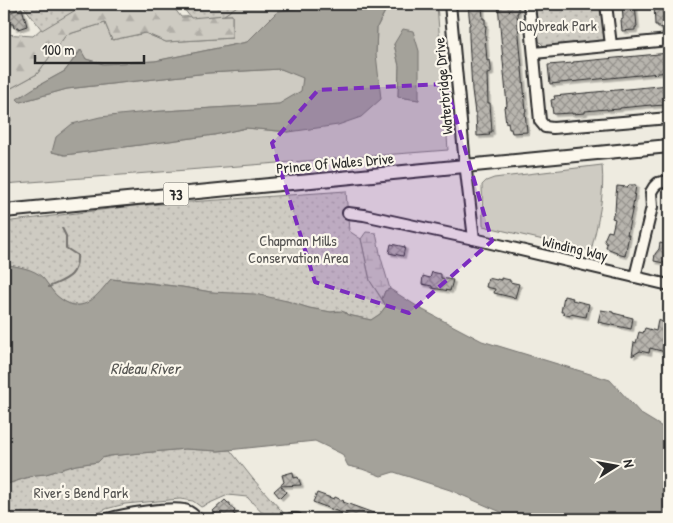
<svg xmlns="http://www.w3.org/2000/svg" width="673" height="523" font-family="'Patrick Hand',sans-serif">
<style>
.grass{fill:#cecbc2;stroke:#7c7b76;fill-rule:evenodd}
.forest{fill:url(#forest-firs);stroke:#7c7b76}
.wetland{fill:url(#wetland-marsh);stroke:#7c7b76}
.park{fill:url(#park-dots);stroke:#7c7b76}
.water{fill:#a4a29a;stroke:#74726e}
.lines{fill:none;stroke-linecap:round;stroke-linejoin:round}
.stream{stroke:#74726e;stroke-width:2}
.building{fill:url(#building-cross-hatch);stroke:#2b2b2b;filter:url(#shadow)}
.minor-casing{stroke:#2b2b2b;stroke-width:14}
.major-casing{stroke:#2b2b2b;stroke-width:16}
.minor{stroke:#fbf7ec;stroke-width:10}
.major{stroke:#fbf7ec;stroke-width:12}
.marked{fill:#7b2cbf;fill-opacity:0.2;stroke:#7b2cbf;stroke-width:4;stroke-dasharray:10 6;stroke-linejoin:round}
.labels{text-anchor:middle;dominant-baseline:central;stroke-width:4.5;stroke-linejoin:round;paint-order:stroke}
.shield{fill:#fbf7ec;stroke:#696865;stroke-width:1}
.shield-label{font-size:14px;font-weight:bold;fill:#2b2b2b}
.park-label{font-size:15px;fill:#545351;stroke:#fbf7ec}
.street-label{font-size:15px;fill:#2b2b2b;stroke:#fbf7ec}
.water-label{font-size:16px;font-style:italic;fill:#555552;stroke:#fbf7ec}
</style>
<defs>
<pattern id="forest-firs" width="22" height="20" patternUnits="userSpaceOnUse" patternTransform="scale(1.25)"><rect width="22" height="20" fill="#cecbc2"/><path d="M5 1l3.5 6h-7zM16 11l3.5 6h-7z" fill="#b1aea7"/></pattern>
<pattern id="wetland-marsh" width="20" height="14" patternUnits="userSpaceOnUse" patternTransform="scale(1.25)"><rect width="20" height="14" fill="#cecbc2"/><path d="M1 5h8M5 5V1M11 12h8M15 12V8" fill="none" stroke="#b1aea7"/></pattern>
<pattern id="park-dots" width="8" height="8" patternUnits="userSpaceOnUse" patternTransform="scale(1.25)"><rect width="8" height="8" fill="#cecbc2"/><path d="M2 2h.1M6 6h.1" fill="none" stroke="#b1aea7" stroke-width="1.8" stroke-linecap="round"/></pattern>
<pattern id="building-cross-hatch" width="8" height="8" patternUnits="userSpaceOnUse" patternTransform="scale(1.25)"><rect width="8" height="8" fill="#b8b5ae"/><path d="M0 0l8 8M0 8l8-8" fill="none" stroke="#96938e"/></pattern>
<filter id="shadow"><feDropShadow dx="2.5" dy="2.5" stdDeviation="0" flood-color="#0004"/></filter>
</defs>
<rect width="100%" height="100%" fill="#eeebe0"/>
<filter id="ink" filterUnits="userSpaceOnUse"><feTurbulence type="fractalNoise" baseFrequency=".02" numOctaves="2"/><feDisplacementMap in="SourceGraphic" scale="10" xChannelSelector="R" yChannelSelector="G"/><feConvolveMatrix kernelMatrix="1 2 1 2 8 2 1 2 1" color-interpolation-filters="sRGB"/></filter>
<g filter="url(#ink)">
<g class="grass">
<path d="M 240,4 L 331,4 L 278,11 L 247,42 L 155,61 L 103,64 L 86,59 L 80,50 L 65,71 L 34,88 L 20,102 L 67,89 L 208,73 L 281,69 L 303,77 L 302,91 L 280,104 L 148,112 L 52,152 L 65,155 L 214,135 L 246,128 L 289,132 L 376,54 L 377,27 L 385,12 L 377,4 L 437,4 L 448,150 L 4,184 L 4,125 L 11,121 L 10,107 L 4,107 L 4,92 L 37,74 L 66,35 L 105,23 L 112,40 L 145,33 L 166,42 L 232,38 L 232,15 L 224,15 ZM 394,44 L 419,100 L 398,97 L 399,66 Z"/>
<path d="M 602,165 C 605,196 598,221 591,251 L 483,226 L 482,185 L 486,181 L 494,178 Z"/>
</g>
<polygon class="forest" points="69,4 171,4 181,17 232,15 232,38 166,42 145,33 112,40 105,23 66,35 37,74 4,92 4,34 33,36"/>
<polygon class="wetland" points="366,232 376,233 381,258 390,289 385,291 382,299 370,281 361,239"/>
<g class="park">
<polygon points="22,4 78,4 79,8 42,30"/>
<polygon points="180,4 240,4 224,15 191,18"/>
<polygon points="535,4 603,4 606,40 604,41 545,47 539,41"/>
<path d="M 346,191 L 349,231 L 361,239 L 370,281 L 386,306 L 380,314 L 371,320 L 348,315 L 345,312 L 337,311 L 331,312 L 309,308 L 287,301 L 211,292 L 182,287 L 135,281 L 111,279 C 101,291 92,307 75,305 C 67,304 61,300 55,294 C 50,289 46,280 40,276 C 29,268 17,267 4,264 L 4,222 L 133,206 Z"/>
<polygon points="185,449 218,451 230,450 253,479 289,519 268,519 247,497 228,495 201,507 193,501 180,499 125,504 106,509 87,519 4,519 4,485 36,475 46,474 76,465 98,462 102,458 109,456"/>
</g>
<g class="water">
<polygon points="331,4 377,4 385,11 377,27 376,54 381,99 361,117 338,125 289,132 246,128 214,135 65,155 52,152 56,137 72,124 100,117 148,112 279,104 301,91 303,78 281,69 208,73 67,89 20,102 17,99 34,88 65,71 81,50 86,59 103,64 155,61 247,42 278,11"/>
<polygon points="403,29 413,31 419,51 419,100 398,97 399,66 394,44"/>
<path d="M 4,264 C 17,267 34,268 43,278 C 49,285 53,294 61,299 C 84,316 97,295 111,279 L 182,287 L 211,292 L 255,294 L 287,301 L 309,308 L 331,312 L 342,311 L 348,315 L 371,320 L 380,314 L 386,306 L 382,299 L 385,291 L 390,289 L 423,310 L 482,341 L 610,380 L 641,414 L 669,431 L 669,519 L 517,519 L 450,490 L 394,472 L 381,476 L 362,469 L 348,466 L 342,454 L 315,441 L 218,451 L 185,449 L 109,456 L 102,458 L 98,462 L 76,465 L 46,474 L 35,475 L 4,485 Z"/>
</g>
<g class="lines">
<path class="stream" d="M 49,287 C 66,279 78,277 77,255 L 66,248 L 66,236 L 62,228"/>
</g>
<g class="building">
<polygon points="468,4 482,4 483,19 485,19 485,26 486,26 485,35 487,61 490,60 491,68 491,73 487,74 488,103 490,103 492,132 489,132 490,135 477,136 476,113 475,113 472,90 469,37 469,25 470,25"/>
<polygon points="498,4 516,4 516,6 518,6 518,13 517,13 526,112 525,112 527,132 512,133 511,129 509,129 508,122 506,123 504,107 507,106"/>
<polygon points="622,4 635,4 637,27 635,27 635,30 622,31 621,20 623,19"/>
<polygon points="654,4 668,4 669,27 658,28 658,25 655,25"/>
<polygon points="22,8 27,26 18,29 18,27 14,28 13,24 4,23 4,11 11,12"/>
<polygon points="669,53 669,72 550,84 548,65 573,63 573,62"/>
<polygon points="669,85 669,103 664,103 665,105 651,106 651,105 620,108 620,109 607,110 607,109 585,111 585,113 572,114 572,113 553,114 551,100 555,99 554,96"/>
<polygon points="629,185 636,185 633,206 627,235 629,235 625,256 617,254 617,252 606,248 607,244 604,240 608,231 612,232 615,219 612,218 614,212 615,212 616,195 617,186 627,187"/>
<polygon points="660,243 669,245 669,264 654,261 655,254 659,249"/>
<polygon points="391,244 405,247 403,256 389,253"/>
<polygon points="432,272 441,274 441,278 453,280 450,291 432,288 432,286 422,284 423,276 430,278"/>
<polygon points="488,278 497,280 497,279 501,280 501,278 510,280 510,282 519,284 515,298 494,293 495,289 486,287"/>
<polygon points="564,296 573,298 572,300 589,304 586,317 570,314 570,316 563,314 564,312 561,312"/>
<polygon points="601,310 613,312 613,313 633,318 631,329 598,322"/>
<polygon points="658,320 669,324 666,340 669,340 669,353 650,348 649,353 640,351 632,356 634,342 636,343 639,332 643,333 645,328 656,331"/>
<polygon points="293,472 294,478 298,477 301,485 281,486 286,492 280,498 274,491 284,482 282,475"/>
<polygon points="317,493 334,499 335,497 344,501 343,502 390,519 357,519 313,502"/>
<polygon points="225,500 228,503 230,503 230,505 235,511 233,513 239,519 219,519 215,515 216,514 213,511"/>
</g>
<g class="lines">
<defs>
<g id="minor">
<polyline points="450,4 464,154 474,239"/>
<polyline points="529,4 540,121 545,127 553,128 669,118"/>
<polyline points="606,4 611,45"/>
<polyline points="534,53 669,40"/>
<polyline points="348,213 364,215 474,239 669,285"/>
<polyline points="635,277 652,207 651,192 654,187 658,183 669,181"/>
<path d="M 108,519 C 123,514 170,507 184,510 C 190,511 193,515 198,519"/>
<polyline points="291,519 297,519"/>
</g>
<polyline id="major" points="4,211 669,146"/>
</defs>
<use href="#minor" class="minor-casing"/>
<use href="#major" class="major-casing"/>
<use href="#minor" class="minor"/>
<use href="#major" class="major"/>
</g>
</g>
<path class="marked" d="M 446,84 L 492,241 L 409,313 L 315,282 L 272,143 L 318,90 Z"/>
<g class="labels">
<rect class="shield" x="163.5" y="182.5" width="25" height="23" rx="4"/>
<g class="shield-label">
<text x="176" y="194">73</text>
</g>
<g class="park-label">
<text x="558" y="25">Daybreak Park</text>
<text x="298" y="240">Chapman Mills<tspan x="298" dy="17">Conservation Area</tspan></text>
<text x="81" y="492">River's Bend Park</text>
</g>
<g class="street-label">
<text transform="translate(443 86) rotate(-95)">Waterbridge Drive</text>
<text transform="translate(335 163) rotate(-5)">Prince Of Wales Drive</text>
<text transform="translate(575 248) rotate(13)">Winding Way</text>
</g>
<g class="water-label">
<text x="145" y="368">Rideau River</text>
</g>
</g>
<rect width="673" height="523" fill="none" stroke="#fbf7ec" stroke-width="20"/>
<rect x="10" y="10" width="653" height="503" fill="none" stroke="#2b2b2b" stroke-width="2" filter="url(#ink)"/>
<g transform="translate(616 466) rotate(79)" stroke="#fbf7ec" stroke-width="4" paint-order="stroke">
<path d="M0-4L9 19L0 12L-9 19Z" fill="#2b2b2b"/>
<text y="-8" font-size="14" font-weight="bold" text-anchor="middle" fill="#2b2b2b">N</text>
</g>
<path d="M35 55v8h109v-8" fill="none" stroke="#2b2b2b" stroke-width="2.5"/>
<text x="42" y="55" font-size="15" fill="#2b2b2b" stroke="#fbf7ec" stroke-width="4" paint-order="stroke">100 m</text>
</svg>
